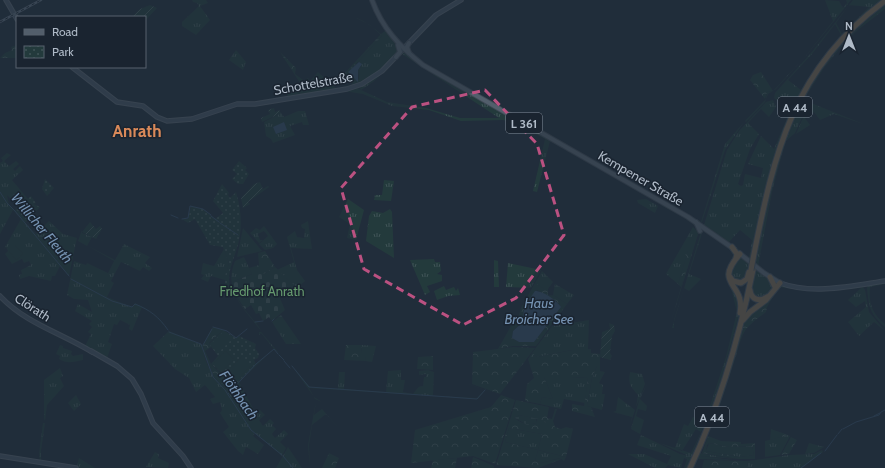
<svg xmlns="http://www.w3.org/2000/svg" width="885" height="468" font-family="Cabin,sans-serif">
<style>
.grass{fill:url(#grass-tufts);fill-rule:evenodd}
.forest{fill:url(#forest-crowns);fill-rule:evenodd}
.wetland{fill:url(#wetland-marsh)}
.cemetery{fill:url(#cemetery-stones)}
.park{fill:url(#park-dots)}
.garden{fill:url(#garden-furrows)}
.pitch{fill:#233a3c}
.water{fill:#334a63}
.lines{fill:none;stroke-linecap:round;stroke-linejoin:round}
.stream{stroke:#334a63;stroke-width:1}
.secondary-casing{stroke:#525d69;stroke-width:5.5}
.primary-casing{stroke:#3e4854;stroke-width:6}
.highway-casing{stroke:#3f4a56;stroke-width:7}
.secondary{stroke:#424e5e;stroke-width:3.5}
.primary{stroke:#525e6b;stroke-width:4}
.highway{stroke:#726351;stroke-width:5}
.rail-casing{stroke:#566372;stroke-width:2.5}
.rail{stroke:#1a2430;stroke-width:1;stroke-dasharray:3;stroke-linecap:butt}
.highway-bridge-casing{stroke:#3f4a56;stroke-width:7;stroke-linecap:butt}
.highway-bridge{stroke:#726351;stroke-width:5}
.marked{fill:none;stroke:#bb5181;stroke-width:3;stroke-dasharray:8 5;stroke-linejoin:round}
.labels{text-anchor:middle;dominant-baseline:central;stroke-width:3;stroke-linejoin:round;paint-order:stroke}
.shield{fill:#1a2430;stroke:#828d9a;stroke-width:1}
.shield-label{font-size:12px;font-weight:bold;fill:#afbac7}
.street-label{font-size:13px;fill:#afbac7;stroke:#1a2430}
.park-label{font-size:13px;fill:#65996e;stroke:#1a2430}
.water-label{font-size:14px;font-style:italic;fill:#7592b1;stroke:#1a2430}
.district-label{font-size:17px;font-weight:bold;fill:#d98959;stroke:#1a2430}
</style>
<defs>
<pattern id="grass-tufts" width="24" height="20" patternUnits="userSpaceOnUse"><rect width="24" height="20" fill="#233a3c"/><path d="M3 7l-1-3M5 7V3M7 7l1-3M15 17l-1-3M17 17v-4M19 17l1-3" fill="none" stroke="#405457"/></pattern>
<pattern id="forest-crowns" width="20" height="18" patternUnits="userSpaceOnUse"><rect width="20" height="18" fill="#233a3c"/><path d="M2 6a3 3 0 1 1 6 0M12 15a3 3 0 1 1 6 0" fill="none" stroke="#405457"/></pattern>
<pattern id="wetland-marsh" width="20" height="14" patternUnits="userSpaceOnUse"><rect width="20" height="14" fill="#233a3c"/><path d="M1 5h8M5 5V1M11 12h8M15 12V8" fill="none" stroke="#405457"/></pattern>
<pattern id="cemetery-stones" width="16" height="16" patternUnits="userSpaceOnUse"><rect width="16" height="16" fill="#233a3c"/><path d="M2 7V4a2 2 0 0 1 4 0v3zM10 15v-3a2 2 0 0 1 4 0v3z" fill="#405457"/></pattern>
<pattern id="park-dots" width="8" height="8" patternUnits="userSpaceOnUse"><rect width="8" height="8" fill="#233a3c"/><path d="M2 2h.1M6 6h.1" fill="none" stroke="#405457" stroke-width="1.8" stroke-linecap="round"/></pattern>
<pattern id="garden-furrows" width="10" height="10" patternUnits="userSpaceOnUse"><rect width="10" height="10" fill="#233a3c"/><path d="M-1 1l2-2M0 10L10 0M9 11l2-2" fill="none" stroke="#405457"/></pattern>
</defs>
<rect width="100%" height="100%" fill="#212d3b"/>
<g class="grass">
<polygon points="192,0 206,0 208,3 200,6 210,20 196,35 182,26 182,22 199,6 197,3 193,2"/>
<polygon points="825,0 839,1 843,8 847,3 846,0 851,0 801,62 833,21"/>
<path d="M 853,0 L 884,0 L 843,36 L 789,117 L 772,166 L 751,261 L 704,225 L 727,150 L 739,131 L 766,102 L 773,100 L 776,107 L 769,117 L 761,109 L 748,123 L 759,134 L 750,149 L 738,184 L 741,186 L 743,185 L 745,174 L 761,178 L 763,168 L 748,164 L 761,136 L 774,149 L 790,111 L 779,106 L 778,101 L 774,98 L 775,93 L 811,53 ZM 849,5 L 869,7 L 842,34 L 836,23 ZM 835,24 L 841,35 L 818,65 L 801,90 L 788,80 L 812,54 ZM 740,230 L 752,240 L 749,258 L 729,242 Z"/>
<path d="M 885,5 L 885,9 L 859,29 L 846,41 L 824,68 L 806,96 L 804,113 L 795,133 L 786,141 L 781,158 L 772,192 L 758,266 L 755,265 C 775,158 794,75 885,5 Z"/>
<path d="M 356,18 L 357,18 C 366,22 374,28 381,34 L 386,30 L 399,47 L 399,50 C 369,91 334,90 288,97 L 287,92 L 297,87 L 308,78 L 310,81 L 318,72 L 337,89 L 353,84 L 345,76 L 348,72 L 359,79 L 358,70 L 361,66 L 359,62 L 357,63 L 382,36 L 370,25 Z"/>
<polygon points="236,50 246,62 243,70 229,60"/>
<path d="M 402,53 L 405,53 L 621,180 L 550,141 L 537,192 L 533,191 L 545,139 L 514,122 L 503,120 L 461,121 L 429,110 L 392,106 L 363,94 L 344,91 L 356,87 L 361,90 L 359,86 L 381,74 ZM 402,54 L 499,118 L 460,118 L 426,108 L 387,102 L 361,90 L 373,82 Z"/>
<polygon points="800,62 776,89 768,94 765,102 746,122 745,121 766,99 767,92 773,91"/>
<polygon points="806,101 866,125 834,114 820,120 814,112 805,118 810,125 796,134 805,113"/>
<polygon points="298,111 305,111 309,125 303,125 302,122 290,126 295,135 273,143 271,139 266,136 264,122 281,113 284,117"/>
<polygon points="744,122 725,150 702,222 699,222 664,202 701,222 725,144"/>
<polygon points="7,153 11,155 4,161 9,166 16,161 19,164 13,169 15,171 20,166 23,170 12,180 28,199 19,207 7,195 9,205 36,234 49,221 63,234 77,238 69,276 60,266 55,276 52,276 51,281 29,276 20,279 19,275 22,274 21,270 31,265 29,261 24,263 22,259 12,264 5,254 8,251 6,247 4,249 5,247 21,219 13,210 0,234 0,163 3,161 1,158"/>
<polygon points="384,180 394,181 391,201 374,200 375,195 382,195"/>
<polygon points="348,199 364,210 356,240 347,238 350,224 339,217"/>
<polygon points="646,199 658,206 655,213 638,203 637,200"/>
<polygon points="663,203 693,221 699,231 670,325 691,253 688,251 678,284 666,274 693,227 698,232 697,227 690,221 661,205"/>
<polygon points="390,209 392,212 394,258 366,241 369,216 372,211 383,213"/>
<polygon points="308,221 312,249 291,248 297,270 305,281 297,288 277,270 294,262 287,237 295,231 297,237 304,238 305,229 302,228 301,225"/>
<polygon points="264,226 277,244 273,248 265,250 259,244 268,236 264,231 258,234 260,240 263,240 259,243 250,233 256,228 260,230"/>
<polygon points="243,228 262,251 237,257"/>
<path d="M 702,229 L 705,229 L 729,246 L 736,254 C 735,262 725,267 727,277 C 730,293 744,291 739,315 L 719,387 L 687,468 L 684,468 L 687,459 L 684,458 L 681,468 L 668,465 L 665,468 L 655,468 L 628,454 L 644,454 L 667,464 L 671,456 L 637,445 L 641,435 L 680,454 L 689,456 L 659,443 L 691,453 L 701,432 L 696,429 L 682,451 L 675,448 L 684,424 L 688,426 L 693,417 L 699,419 L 703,410 L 708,412 L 726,357 L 737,312 L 731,288 L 725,276 L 727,268 L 734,256 L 728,247 L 703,230 L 689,274 L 701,279 L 689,291 L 684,288 L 674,320 L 674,328 L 672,328 Z"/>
<polygon points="82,230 82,233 114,245 92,237 87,246 78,241"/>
<path d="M 124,244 L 150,257 L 145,263 L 152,268 L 149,271 L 143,267 L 140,271 L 121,262 L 111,281 L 114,283 L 107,297 L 132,307 L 135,303 C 150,310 159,317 168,330 L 154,314 L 142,307 L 132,331 L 129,329 L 130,325 L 120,320 L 117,325 L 114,324 L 108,342 L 112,344 L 107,358 L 85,346 L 91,334 L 88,332 L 92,327 L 89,324 L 92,321 L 75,311 L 78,304 L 92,312 L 88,300 L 74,299 L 67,295 L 74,261 L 86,265 L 87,263 L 108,273 L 114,261 L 88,246 L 115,260 Z"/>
<polygon points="224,249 229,263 225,280 211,276 208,282 201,279 204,275 201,274 203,263 214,266"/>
<path d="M 244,257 L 252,274 L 232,282 C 233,298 246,311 255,322 L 263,321 L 256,323 L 261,330 C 257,327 253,320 249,316 C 235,299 226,283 235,261 Z"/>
<polygon points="740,257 750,263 748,276 741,282 731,277 732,268"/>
<polygon points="434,259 435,262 440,262 441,271 437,274 442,275 442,281 427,286 430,292 425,295 410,260"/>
<polygon points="494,260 498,261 499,287 494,287"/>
<polygon points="508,263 541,270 531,288 506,287"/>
<polygon points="755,267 771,280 773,287 764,298 755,298 751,289"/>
<polygon points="542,271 553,282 548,289 548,295 553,295 555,284 574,295 567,304 555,296 547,295 547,291 535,283"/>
<path d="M 885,282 L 885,284 L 870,287 C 868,303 873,315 885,324 L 885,327 C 870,314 869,308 867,288 L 868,285 Z"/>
<polygon points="781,285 794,288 863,287 865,290 869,312 885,331 874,322 859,336 848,322 866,307 865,301 856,307 848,300 861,288 807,291 779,287"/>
<polygon points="444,286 446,290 454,287 456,291 458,288 460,295 448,296 437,300 434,291"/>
<polygon points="281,315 301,344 286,344 272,322"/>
<polygon points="589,320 588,350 572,350 537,357 532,353 552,326"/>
<path d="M 212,328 C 211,334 205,339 204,345 C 200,356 216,383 225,389 C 244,380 258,363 274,349 L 261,333 L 259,335 L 259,332 L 261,332 L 279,353 L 274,349 L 256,364 L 239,382 L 256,414 L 260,410 L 265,415 L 259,420 L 263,426 L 270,419 L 274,423 L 272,425 L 276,429 L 272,434 L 275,438 L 284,430 L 288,434 L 280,442 L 286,448 L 282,456 L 255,433 L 253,436 L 264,445 L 258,454 L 246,447 L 243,455 L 238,451 L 223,432 L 229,427 L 220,413 L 222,410 L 220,402 L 213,404 L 210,399 L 215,397 L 205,385 L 196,392 L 189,378 L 175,369 L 153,346 L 169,331 L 203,345 Z"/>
<path d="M 60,345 L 63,346 L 63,348 L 72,351 L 71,354 L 73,356 L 83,354 L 83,360 C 73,362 67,364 59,359 L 60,356 L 56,354 Z"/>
<polygon points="362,345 376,346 372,362 365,361 366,353 361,353"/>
<polygon points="735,353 737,353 723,396 700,453 735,459 700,456 733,460 698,459 694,468 692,468"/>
<path d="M 292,366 L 310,387 L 338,389 L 339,372 L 345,372 L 344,389 L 386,392 L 388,371 L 401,370 L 401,380 L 405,380 L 403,392 L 413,394 C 416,391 417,386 423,386 L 424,377 L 426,377 L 426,374 L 419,375 L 419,371 L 428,370 L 500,395 L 485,390 L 478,399 L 309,388 L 315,399 L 322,402 L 314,397 ZM 434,372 L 485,390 L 477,398 L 433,396 Z"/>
<polygon points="597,366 600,366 600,371 605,372 599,383 603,385 602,394 605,394 602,410 587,406 592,378"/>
<polygon points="60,368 63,376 60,378 64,386 47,405 45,421 44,418 44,380"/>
<path d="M 630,372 L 642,374 L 645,384 L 636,407 L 638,395 C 630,386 628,384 630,372 Z"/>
<polygon points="544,377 571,377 588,378 585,403 564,399 561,409 540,404 542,397 553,399"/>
<polygon points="647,384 640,399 647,406 646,411 638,409 636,416 644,420 640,434 631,429 640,397"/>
<polygon points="76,395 81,404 74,411 68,403"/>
<polygon points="618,397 635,410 630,425 632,417 613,412 616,411"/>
<polygon points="316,401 314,415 322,409 343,433 326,414 312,425 309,445 310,468 308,445"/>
<polygon points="43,423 45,423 41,451 41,460 77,466 79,458 95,468 80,468 40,461 39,454"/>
<polygon points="509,428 542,434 538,450 566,457 564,461 560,458 540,463 535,461 538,450 505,442"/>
<polygon points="788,435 790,436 780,455 765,457 765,441"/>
<polygon points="709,443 729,447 752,446 754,455 740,457 706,451"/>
<polygon points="809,443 824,447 814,453 805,454"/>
<polygon points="288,447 302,468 303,468 276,468"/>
<polygon points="822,450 823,452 802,468 747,468 748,461 789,455 814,454"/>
<polygon points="155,452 159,454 158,458 169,463 168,468 146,467"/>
</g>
<g class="forest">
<polygon points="17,45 17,58 0,58 5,53 12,50 11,47"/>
<polygon points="280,52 296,68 295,74 303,80 300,83"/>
<polygon points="761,72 773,91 767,92 765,99 750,80 753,75"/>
<polygon points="688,250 692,253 681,287 678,284"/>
<polygon points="265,251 275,267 264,274 252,274 249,268 259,265 258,253"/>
<path d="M 535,283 L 548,291 L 547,295 L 555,296 L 567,304 L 536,346 L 513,346 L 498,349 L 516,317 L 518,318 L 521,308 ZM 537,290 L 556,301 L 561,307 L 534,342 L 519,342 L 512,338 L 513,331 L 521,324 L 526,304 Z"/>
<path d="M 777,290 L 767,307 L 766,312 C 746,328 744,327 737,353 L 735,353 L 745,319 Z"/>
<polygon points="213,327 223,330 209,343 211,347 205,351 211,364 221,374 224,373 233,382 239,382 228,394 214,377 204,353 203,346"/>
<polygon points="346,345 362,345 361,353 367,353 365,361 344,360"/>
<polygon points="513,347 535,348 500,394 472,384 473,352"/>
<polygon points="591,349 591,353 600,354 600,366 597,366 592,378 587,406 591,407 595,417 572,411 572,404 584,406 588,378 571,377 544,377 553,399 542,397 540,404 525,401 527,384 534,378 528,359 532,353 537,357 572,350"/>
<polygon points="433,356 433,370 417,369 418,357"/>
<polygon points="501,395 515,400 495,464 473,456 411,463 415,430 491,407"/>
<path d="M 516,400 L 549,407 L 547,418 L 552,419 L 555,409 L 557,409 L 553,421 L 555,427 L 561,429 L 566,427 L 573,429 L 566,457 L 538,450 L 535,461 L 541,463 L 561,458 L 562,459 L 538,468 L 496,465 ZM 519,415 L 537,419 L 536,423 C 528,425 521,424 515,418 ZM 509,428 L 542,434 L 538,450 L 505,442 Z"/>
<polygon points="771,429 788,435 770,440"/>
<path d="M 708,436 L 721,441 L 741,442 L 741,444 L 755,443 L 755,459 L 738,459 L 702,453 ZM 709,443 L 729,447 L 752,446 L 754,455 L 740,457 L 706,451 L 707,445 Z"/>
<polygon points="791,437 797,440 789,454 781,455"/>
<polygon points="329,453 339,458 335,468 322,468"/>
<polygon points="473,457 494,466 494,468 471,468"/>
<polygon points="457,458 455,468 431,468 433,460"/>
<polygon points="704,460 748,461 747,468 702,468"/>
</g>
<g class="wetland">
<polygon points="381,34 382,36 345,76 343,75"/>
<polygon points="519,415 539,419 553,425 536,419 536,423 527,425 515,418"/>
</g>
<polygon class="cemetery" points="275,267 297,288 279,296 285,310 272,321 269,317 263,321 259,313 256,314 251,305 245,309 235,294 232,282 262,270 264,274"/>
<g class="park">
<polygon points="239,161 247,168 245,170 249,174 243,184 238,184 232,179 237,174 232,170"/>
<polygon points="45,179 54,188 47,196 42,189"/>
<path d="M 222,184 L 229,193 L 228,195 L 230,198 L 236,192 C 242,211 243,232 236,251 C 232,264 227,274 230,288 L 225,290 L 225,276 L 229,263 L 223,247 L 210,245 L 195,219 L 188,223 L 182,219 L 188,219 L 191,206 L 203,209 L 215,219 L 223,213 L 213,201 Z"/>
<polygon points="31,196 36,203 34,204 40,207 25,223 15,210"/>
<polygon points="223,330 236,338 239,336 256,344 255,348 259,354 258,358 254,360 256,364 238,382 233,382 211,364 218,356 209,344"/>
</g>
<g class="garden">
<polygon points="150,5 157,8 145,21 145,17 132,17 140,9"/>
<polygon points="274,108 275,112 279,110 281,113 262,122 261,118 270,114 268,110"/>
<polygon points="260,182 263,189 268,186 269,187 248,202 250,204 243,208 241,198 254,184"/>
<polygon points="90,222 96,229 100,226 102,229 96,239 82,232"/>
<polygon points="609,323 614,325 615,331 612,336 610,353 612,356 610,360 600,357 602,332 610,329"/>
</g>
<g class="pitch">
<polygon points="15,245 23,254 16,260 9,251"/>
<polygon points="223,332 231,340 218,353 210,345"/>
<polygon points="225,351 234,359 221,373 213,364"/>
<polygon points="242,356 251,365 238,379 229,370"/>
</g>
<g class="water">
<polygon points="359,62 362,64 358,70 358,82 348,72"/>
<polygon points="284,122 287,130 276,134 273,127"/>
<path d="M 535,291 C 544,291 557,301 561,307 L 534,342 L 519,342 L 512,338 L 513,331 L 523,322 L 524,307 Z"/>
</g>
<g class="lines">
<g class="stream">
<polyline points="0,192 7,203 15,211 69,276"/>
<polyline points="171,215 178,218"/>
<polyline points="211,216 219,222"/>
<polyline points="182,219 188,218 190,206 203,209 211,215"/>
<polyline points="220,223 238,235"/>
<path d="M 71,279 L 112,301 L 132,307 L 135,304 C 150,310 159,317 168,330"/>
<polyline points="272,321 274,319"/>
<polyline points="255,322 263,321"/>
<polyline points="213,327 227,331 236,338 247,329"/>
<polyline points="169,332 201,344 213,377 225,390 251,430 282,455"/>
<polyline points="203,345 212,329"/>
<polyline points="279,355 284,360"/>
<polyline points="284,361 290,368"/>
<polyline points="292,366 309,387 477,399 485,390"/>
<polyline points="228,394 256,364 274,349 278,354"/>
<polyline points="874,416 880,413"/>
<polyline points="843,429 856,422 879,415 881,412 885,410"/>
<polyline points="838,434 842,429"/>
<polyline points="825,451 837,435"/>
<polyline points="283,456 293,468"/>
<polyline points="801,468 821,453"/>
</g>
<defs>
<g id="secondary">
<polyline points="6,0 17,19"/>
<polyline points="72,67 117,102 143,106 157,117 167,121 192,119 237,104 255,104 304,96 347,89 362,84 382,71 436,15 461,0"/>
<path d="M 780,283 C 812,295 852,286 885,281"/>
<path d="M 0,296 C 25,323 61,333 92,352"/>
<polyline points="91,351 117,366 132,379 141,394 153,423 183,456 191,468"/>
<polyline points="0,456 76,468"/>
</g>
<g id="primary">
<path d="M 372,0 C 382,28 400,47 423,65 L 688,217 L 734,249"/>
<polyline points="409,53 407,47 409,43"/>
<polyline points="396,57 400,52 398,45"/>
<polyline points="696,222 700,231"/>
<polyline points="739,253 764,273 780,283"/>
</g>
<g id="highway">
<polyline points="732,247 737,254 736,258"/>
<path d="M 740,254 C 712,285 746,283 740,313"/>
<path d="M 753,259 C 774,153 793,68 885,1"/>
<polyline points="730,277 733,281 741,283 747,279 749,272"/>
<polyline points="770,277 775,287"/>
<path d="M 750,290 C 751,300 760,302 767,297"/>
<polyline points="743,320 750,312 766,300 780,283"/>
<path d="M 690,468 C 720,405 739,338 753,270"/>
</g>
</defs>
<use href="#secondary" class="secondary-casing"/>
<use href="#primary" class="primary-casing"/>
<use href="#highway" class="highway-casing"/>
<use href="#secondary" class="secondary"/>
<use href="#primary" class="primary"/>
<use href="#highway" class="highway"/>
<defs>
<polyline id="rail" points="0,22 41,0"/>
</defs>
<use href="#rail" class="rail-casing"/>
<use href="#rail" class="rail"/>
<defs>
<polyline id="highway-bridge" points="751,270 753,259"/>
</defs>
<use href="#highway-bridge" class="highway-bridge-casing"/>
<use href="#highway-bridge" class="highway-bridge"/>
</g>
<path d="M0 0H885V468H0ZM 485,90 L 537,144 L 564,235 L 516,298 L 463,325 L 364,269 L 341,188 L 412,107 Z" fill="#212d3b" fill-opacity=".55" fill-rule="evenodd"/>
<path class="marked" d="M 485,90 L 537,144 L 564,235 L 516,298 L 463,325 L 364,269 L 341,188 L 412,107 Z"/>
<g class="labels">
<g class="shield">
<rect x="778" y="97" width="34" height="20" rx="3"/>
<rect x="506" y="113" width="36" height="20" rx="3"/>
<rect x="695" y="407" width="34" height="20" rx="3"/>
</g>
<g class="shield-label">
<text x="795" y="107">A 44</text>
<text x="524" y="123">L 361</text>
<text x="712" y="417">A 44</text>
</g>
<g class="street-label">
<text transform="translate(313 83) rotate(-10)">Schottelstraße</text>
<text transform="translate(641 178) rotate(30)">Kempener Straße</text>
<text transform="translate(33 307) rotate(33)">Clörath</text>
</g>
<g class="park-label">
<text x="262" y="291">Friedhof Anrath</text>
</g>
<g class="water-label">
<text transform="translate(42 228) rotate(50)">Willicher Fleuth</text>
<text x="539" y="303">Haus<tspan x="539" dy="16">Broicher See</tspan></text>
<text transform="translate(239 395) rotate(55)">Flöthbach</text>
</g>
<g class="district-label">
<text x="137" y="131">Anrath</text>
</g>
</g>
<rect x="16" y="16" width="130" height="52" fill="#1a2430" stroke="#56606c"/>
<rect x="24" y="29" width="20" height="6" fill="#525e6b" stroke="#56606c"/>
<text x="52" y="36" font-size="12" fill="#afbac7">Road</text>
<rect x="24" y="46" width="20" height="12" fill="url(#park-dots)" stroke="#56606c"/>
<text x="52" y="56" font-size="12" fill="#afbac7">Park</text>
<g transform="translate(849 36)" stroke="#1a2430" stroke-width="3" paint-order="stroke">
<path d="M0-3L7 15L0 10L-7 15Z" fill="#afbac7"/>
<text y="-6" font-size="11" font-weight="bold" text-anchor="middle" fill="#afbac7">N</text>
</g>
</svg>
